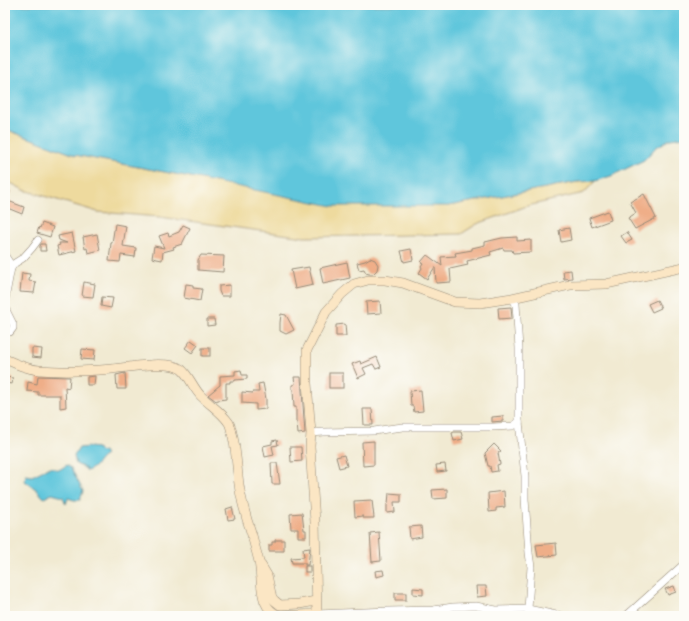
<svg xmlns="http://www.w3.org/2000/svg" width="689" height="621" font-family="'Comic Neue',sans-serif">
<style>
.sand{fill:#eeda9e;stroke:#94825e}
.water{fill:#5fc6dc;stroke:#4d787d}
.building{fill:#efae88}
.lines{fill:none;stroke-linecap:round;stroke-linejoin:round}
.street-casing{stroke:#968a78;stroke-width:8}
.secondary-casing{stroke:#968a78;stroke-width:10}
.street{stroke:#fff;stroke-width:7}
.secondary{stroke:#fbe6c4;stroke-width:9}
</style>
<rect width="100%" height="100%" fill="#fdfcf7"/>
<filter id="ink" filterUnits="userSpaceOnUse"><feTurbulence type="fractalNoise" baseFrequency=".025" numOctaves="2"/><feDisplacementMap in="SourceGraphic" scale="8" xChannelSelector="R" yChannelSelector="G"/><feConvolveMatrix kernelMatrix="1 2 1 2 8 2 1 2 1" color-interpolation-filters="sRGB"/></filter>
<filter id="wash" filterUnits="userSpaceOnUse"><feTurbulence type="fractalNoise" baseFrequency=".012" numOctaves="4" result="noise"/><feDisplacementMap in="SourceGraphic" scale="16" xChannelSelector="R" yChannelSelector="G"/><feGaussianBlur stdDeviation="0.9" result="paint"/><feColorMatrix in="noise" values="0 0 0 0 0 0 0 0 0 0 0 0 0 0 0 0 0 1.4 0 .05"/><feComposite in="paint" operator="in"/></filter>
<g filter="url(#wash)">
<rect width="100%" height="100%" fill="#f1ead2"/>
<polygon class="sand" points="5,129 75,155 191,177 448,206 577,182 595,181 584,193 527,206 477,224 461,234 304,237 160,217 98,212 24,190 5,180"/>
<g class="water">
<polygon points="5,5 684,5 684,137 670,139 655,148 644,160 611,176 595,181 577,182 448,206 333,206 191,177 75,155 5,129"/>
<path d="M 89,447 L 97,448 L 100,452 L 104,451 L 106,455 C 97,460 98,467 87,471 L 85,468 L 76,464 L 74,456 L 79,448 Z"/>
<polygon points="67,465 71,468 83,491 80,500 74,500 68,498 66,504 63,497 52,494 44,498 37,490 25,481 26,475 32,476 50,467 59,470"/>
</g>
<g id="blocks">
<g class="building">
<polygon points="5,189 10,191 8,201 24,207 22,214 5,207"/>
<polygon points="644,194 656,218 635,229 628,218 636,213 630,202"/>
<polygon points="608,211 611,220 592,227 589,218"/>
<polygon points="42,223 53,227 50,237 37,233 39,227 40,228"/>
<polygon points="115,224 126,226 123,246 136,248 135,257 121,255 120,262 109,261 111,243 112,243"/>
<polygon points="183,225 190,228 182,244 173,247 174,249 163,252 162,260 152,258 154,246 164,248 159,236 168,233 169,236 179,232"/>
<polygon points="569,228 571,240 561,242 559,230"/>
<polygon points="627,232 632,240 626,243 621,236"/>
<polygon points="72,233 76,251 59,255 57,246 60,245 59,243 67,243 59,240 58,236"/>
<polygon points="97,234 100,250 88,253 87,248 85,249 83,237"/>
<polygon points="517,237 517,241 531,240 531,252 513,253 512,250 504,250 503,248 490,252 491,255 467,261 468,265 450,269 451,282 436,283 435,267 427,279 419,273 422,268 421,266 423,263 421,262 427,255 442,266 441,257 456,256 455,253 472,250 472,248 485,245 485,242 502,238"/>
<polygon points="41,244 45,244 46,251 40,251 40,246"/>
<polygon points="411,249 413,260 404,262 401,251"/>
<polygon points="201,255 224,256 223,272 198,270 198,260"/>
<polygon points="370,258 375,260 378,265 377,270 373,274 369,274 366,273 364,269 359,270 357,263 365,261"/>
<polygon points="347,262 350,278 323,284 320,268"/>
<polygon points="309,267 313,285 295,289 291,270"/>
<polygon points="571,270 572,278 564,279 563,271"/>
<polygon points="22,273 30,274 29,281 36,282 34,293 20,292"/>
<polygon points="84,282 95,284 93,297 82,296"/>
<polygon points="186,284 193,285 193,288 202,289 200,301 184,298"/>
<polygon points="230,285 230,296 221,296 219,291 219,286"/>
<polygon points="102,297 113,298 111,308 101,306"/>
<polygon points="657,300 661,308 652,312 648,304"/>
<polygon points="380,301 381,313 367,314 366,302"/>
<polygon points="511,307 512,318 499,319 498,308"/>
<polygon points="281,314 286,315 294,330 286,334 280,331 280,323"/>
<polygon points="207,319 214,319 215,325 207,326"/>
<polygon points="345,324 346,336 336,336 336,325"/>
<polygon points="191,340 198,345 192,353 185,348"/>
<polygon points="32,348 42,349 41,358 32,357"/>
<rect x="202" y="348" width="8" height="8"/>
<polygon points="82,349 95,350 94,360 81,359"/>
<polygon points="377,357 381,367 376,369 373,364 363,368 366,374 358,378 352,364 360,361 361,364"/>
<polygon points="241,370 242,375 247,375 247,379 235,380 235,381 230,381 230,383 226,383 226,399 218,400 216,401 208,395 220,385 220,376 235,375 235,371"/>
<polygon points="125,373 126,389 117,389 116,375"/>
<rect x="329" y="373" width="14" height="15"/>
<polygon points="38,376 70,377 69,388 65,387 66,407 60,408 60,395 38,395 38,392 27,391 28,382 37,384"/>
<polygon points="95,376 94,385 87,385 87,377"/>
<polygon points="6,377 13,378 12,384 5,383"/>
<polygon points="294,377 301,377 305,433 298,434 297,422 296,422 296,407 294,407 293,389 292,389 292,385 295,384"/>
<polygon points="263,383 266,399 266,409 256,410 256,404 242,403 242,392 253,393 253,392 259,392 258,384"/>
<polygon points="421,390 423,411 414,412 413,406 411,406 410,391"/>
<polygon points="363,409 372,409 373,425 364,425"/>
<polygon points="503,416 503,421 492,422 492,417"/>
<polygon points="454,432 461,432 463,439 454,441 452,433"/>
<polygon points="277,440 278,445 272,446 274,455 265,457 263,446 272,444 272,441"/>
<polygon points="374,441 374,465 363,466 362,442"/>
<polygon points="494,444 501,451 498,453 500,464 497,465 498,471 491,472 490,466 488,466 485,453"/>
<polygon points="290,447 301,447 302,461 291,462"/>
<polygon points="344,455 347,466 339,468 336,457"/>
<polygon points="271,463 277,463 280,484 272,484"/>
<polygon points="445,464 446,471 437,472 436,465"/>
<polygon points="447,489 447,498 433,499 432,490"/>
<polygon points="504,491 505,507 496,508 496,511 489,512 488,493"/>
<polygon points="389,493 401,494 401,502 394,502 395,512 387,513 387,504 388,504"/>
<polygon points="372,500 374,518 363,518 363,516 355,517 354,501"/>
<polygon points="232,507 235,519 228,520 226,509"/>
<polygon points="302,513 304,530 306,530 306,537 298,537 298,529 291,529 290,514"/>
<polygon points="421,526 422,537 410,539 409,527"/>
<polygon points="379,532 381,561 372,562 370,533"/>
<polygon points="275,540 284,540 284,551 269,551 269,545 272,545 272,542 275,542"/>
<polygon points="556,543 557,555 538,557 536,545"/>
<polygon points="310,548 308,565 305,565 305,563 292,563 291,558 304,557 303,549"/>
<rect x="305" y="566" width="5" height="6"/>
<polygon points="383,570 384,575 376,577 375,571"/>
<polygon points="476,586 486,586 487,596 477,597"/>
<polygon points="674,586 676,592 668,595 665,589"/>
<polygon points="413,588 423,589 423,595 413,594"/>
<rect x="395" y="593" width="11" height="7"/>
</g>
</g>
</g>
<g filter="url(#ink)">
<use href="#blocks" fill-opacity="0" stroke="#968a78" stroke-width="1"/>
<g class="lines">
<defs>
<g id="street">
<polyline points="5,256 9,262 11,268"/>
<polyline points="5,299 11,268 15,263 23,258 32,248 38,240"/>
<polyline points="5,308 13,324 13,328 10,332 5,332"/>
<polyline points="311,433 324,432 374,431 387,429 403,427 493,427 513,426 519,422"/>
<polyline points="317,616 317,614 389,611 433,610 453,607 476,606 496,610 528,609 531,567 529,553 525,499 525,476 519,422 519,348 516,304 512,298"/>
<polyline points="529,616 528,609 561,616"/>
<polyline points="626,616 684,564"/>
</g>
<g id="secondary">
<path d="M 5,359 C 16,364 27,369 39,370 C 62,372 89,371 112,369 C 128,367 168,360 181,369 C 189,375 193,388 201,396 C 210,405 222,412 229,423 C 231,427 232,433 233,437 C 237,455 237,474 240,491 C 243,506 247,521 252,535 C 254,544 257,553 259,562 C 263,580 257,610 281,616"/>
<polyline points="261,565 267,575 272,598 275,601 280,605 299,604 316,601"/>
<polyline points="281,616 317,614 315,522 310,446 311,433 307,383 307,350 326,312 342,294 354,284 368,280 385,280 403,283 455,302 480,303 512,298 570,285 606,284 684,267"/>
</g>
</defs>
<use href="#street" class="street-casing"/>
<use href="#secondary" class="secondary-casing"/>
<use href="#street" class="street"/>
<use href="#secondary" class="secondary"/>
</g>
</g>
<rect width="689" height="621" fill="none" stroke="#fdfcf7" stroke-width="20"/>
</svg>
